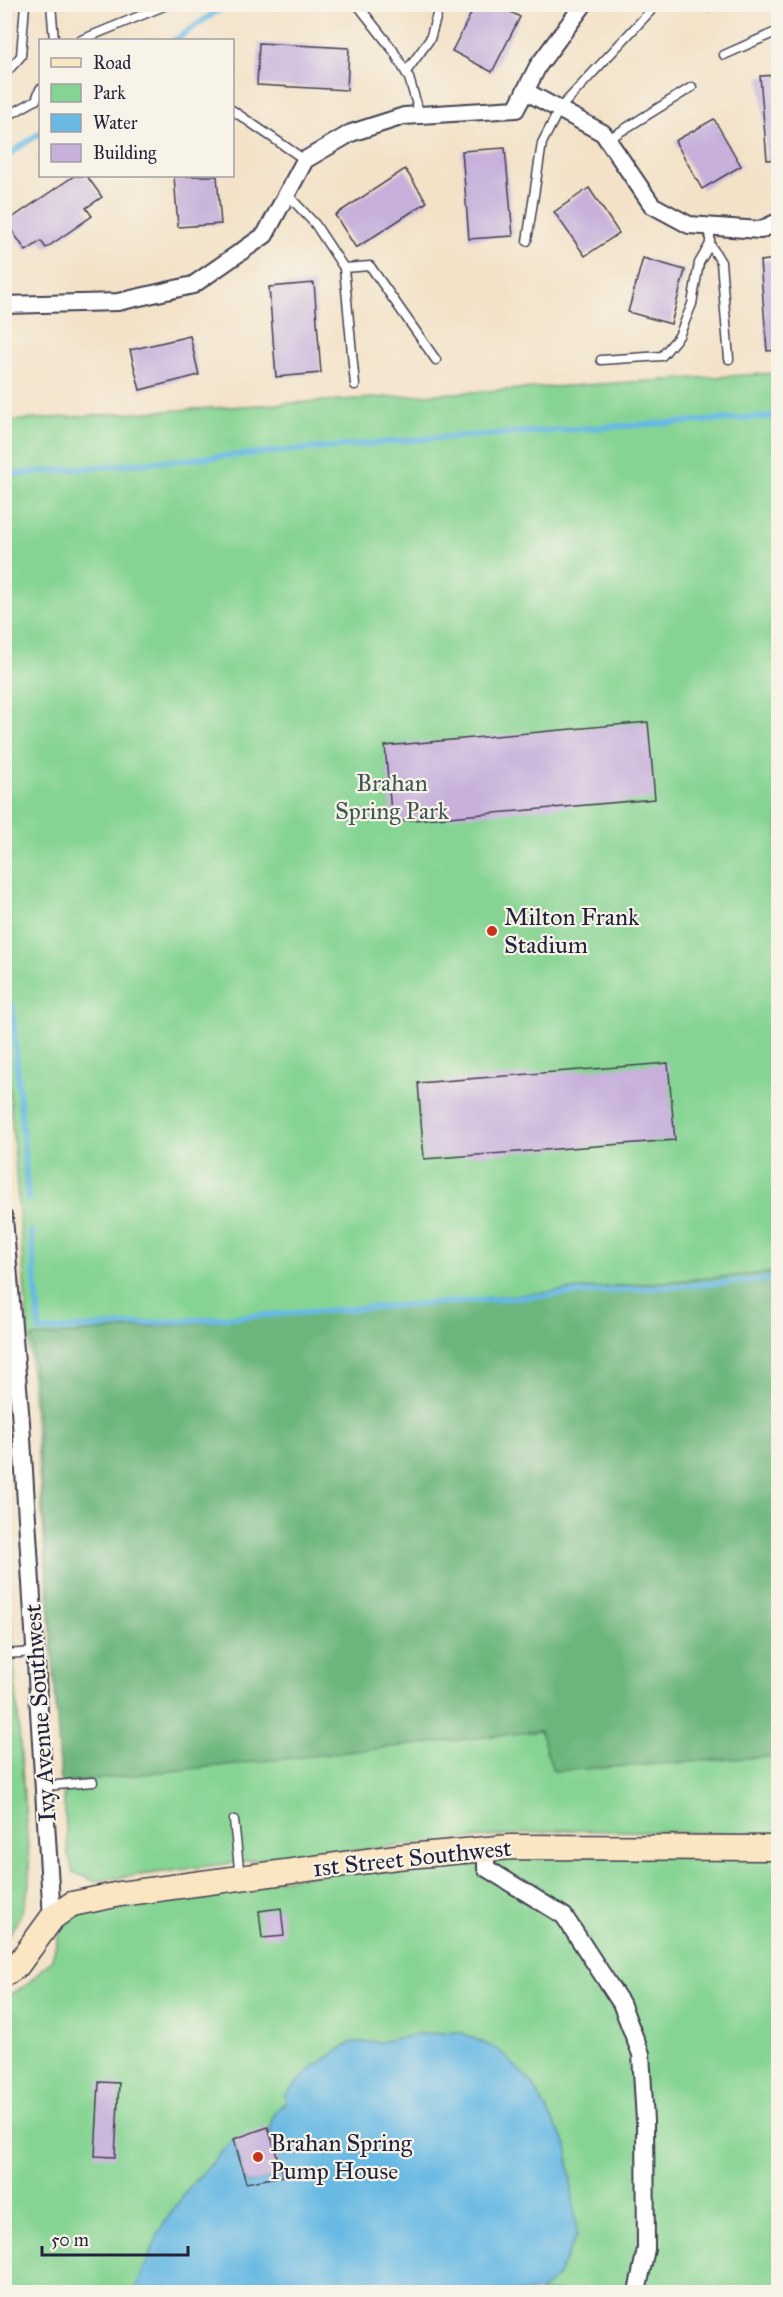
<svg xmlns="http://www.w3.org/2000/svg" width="783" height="2297" font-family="'IM FELL Great Primer',serif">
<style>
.green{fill:#86d493;stroke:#547b67;stroke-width:1.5}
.forest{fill:#6cb67d;stroke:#476c5c;stroke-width:1.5}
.water{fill:#68b9e3;stroke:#456e8f;stroke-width:1.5}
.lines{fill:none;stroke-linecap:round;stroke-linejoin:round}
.stream{stroke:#68b9e3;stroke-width:6}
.building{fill:#c7b1db}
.lane-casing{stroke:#413f50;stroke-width:11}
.street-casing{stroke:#413f50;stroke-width:20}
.secondary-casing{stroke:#413f50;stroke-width:27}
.lane{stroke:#fff;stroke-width:8}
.street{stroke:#fff;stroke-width:16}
.secondary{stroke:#fbe6c3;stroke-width:24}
.poi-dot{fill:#c8321e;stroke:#f7f3e8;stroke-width:2}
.labels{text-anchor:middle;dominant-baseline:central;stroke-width:4.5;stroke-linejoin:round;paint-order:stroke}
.park-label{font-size:24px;fill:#405755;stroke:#f7f3e8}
.poi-label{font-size:24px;fill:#22223b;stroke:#f7f3e8;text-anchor:start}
.street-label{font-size:24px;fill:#22223b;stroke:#f7f3e8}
</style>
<rect width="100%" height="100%" fill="#f7f3e8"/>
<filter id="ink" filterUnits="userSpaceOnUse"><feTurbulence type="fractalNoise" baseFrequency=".0167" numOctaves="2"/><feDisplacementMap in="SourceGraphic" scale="12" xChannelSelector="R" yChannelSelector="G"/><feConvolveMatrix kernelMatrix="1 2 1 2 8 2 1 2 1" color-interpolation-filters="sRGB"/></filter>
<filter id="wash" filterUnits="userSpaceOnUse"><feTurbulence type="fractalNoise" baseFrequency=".008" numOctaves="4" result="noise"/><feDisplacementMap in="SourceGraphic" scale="24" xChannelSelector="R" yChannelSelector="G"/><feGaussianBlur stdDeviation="1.35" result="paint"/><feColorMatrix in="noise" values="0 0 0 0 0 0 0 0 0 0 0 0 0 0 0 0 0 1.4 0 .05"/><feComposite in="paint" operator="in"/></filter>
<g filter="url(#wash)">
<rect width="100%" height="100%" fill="#f3e2c8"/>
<g class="green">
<polygon points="778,373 778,1834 561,1830 255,1860 94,1881 73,1872 68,1853 5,1031 4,421"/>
<path d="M 4,1527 L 30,1877 C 27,1902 20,1920 5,1940 Z"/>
<polygon points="560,1854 778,1856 778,2292 5,2292 4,1998 25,1986 51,1961 60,1932 67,1920 101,1902 357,1870"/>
</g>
<polygon class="forest" points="778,1272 778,1756 553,1771 540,1731 61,1783 32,1337"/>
<path class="water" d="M 460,2032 L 499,2050 L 530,2081 L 567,2145 L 577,2235 L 557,2277 L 539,2292 L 134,2292 L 163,2224 L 192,2184 L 234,2139 L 246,2183 L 283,2176 C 275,2148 258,2121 286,2102 L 285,2095 L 313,2067 L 352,2042 L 380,2042 L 418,2034 Z"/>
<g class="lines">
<g class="stream">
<polyline points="175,40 227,4"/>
<polyline points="4,158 40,133"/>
<polyline points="4,475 436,438 778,416"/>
<polyline points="4,912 8,957"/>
<polyline points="12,1004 28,1199"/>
<polyline points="31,1231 40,1331 778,1279"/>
</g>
</g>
<g id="blocks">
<g class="building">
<polygon points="476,4 496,4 520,17 492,72 452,51"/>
<polygon points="706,4 720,4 710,11"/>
<polygon points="259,43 349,48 347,90 257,85"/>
<polygon points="778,75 778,159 767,160 760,76"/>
<polygon points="714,119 741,166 702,189 675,141"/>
<polygon points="505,148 513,236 469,239 462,151"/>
<polygon points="405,169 427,202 356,248 335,215"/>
<polygon points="74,176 87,176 102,197 86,208 92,216 46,248 41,241 26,251 6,222"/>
<polygon points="174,176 217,176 221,224 178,227"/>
<polygon points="589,188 619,233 585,256 554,212"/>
<polygon points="643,258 685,270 671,324 628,312"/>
<polygon points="778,259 778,350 767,351 760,261"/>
<polygon points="314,283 321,373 276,377 269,287"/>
<polygon points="190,336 199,375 140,390 130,350"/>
<polygon points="648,722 655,799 392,822 385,746"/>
<polygon points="668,1063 675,1140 424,1159 418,1083"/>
<polygon points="281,1908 284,1936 262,1938 259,1911"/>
<polygon points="99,2082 119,2083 115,2157 95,2156"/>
<polygon points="268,2127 283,2176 246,2183 234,2139"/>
</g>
</g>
</g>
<g filter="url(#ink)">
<use href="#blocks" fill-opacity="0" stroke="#413f50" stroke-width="1.5"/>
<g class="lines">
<defs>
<g id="lane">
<polyline points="51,4 54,40"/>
<polyline points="357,4 393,50 409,78 420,115"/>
<polyline points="81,40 169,4"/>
<polyline points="724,55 778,31"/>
<polyline points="406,72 430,39 440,4"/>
<polyline points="4,75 21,56 25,4"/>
<polyline points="232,110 305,160"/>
<polyline points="4,118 36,100 40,89"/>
<polyline points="607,140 692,87"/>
<polyline points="287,194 315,224 344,268"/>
<polyline points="527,241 542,143 560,108 657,4"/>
<polyline points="710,244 721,262 729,359"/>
<polyline points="601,360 662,356 679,336 692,304 699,263 710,244 710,227"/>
<polyline points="355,385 344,268 370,266 436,360"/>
<polyline points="4,1654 36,1652"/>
<polyline points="44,1786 93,1782"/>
<polyline points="234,1820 240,1878"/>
</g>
<g id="street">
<polyline points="525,91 603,133 652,205 689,225 760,230 778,222"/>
<polyline points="4,305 118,302 193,285 265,235 305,160 351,133 404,116 516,109 538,66 584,4"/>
<polyline points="4,1218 21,1423 52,1918"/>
<polyline points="486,1849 486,1868 564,1916 621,2003 641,2054 645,2121 646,2249 637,2292"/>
</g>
<polyline id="secondary" points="4,1975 17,1966 52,1918 72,1904 120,1894 397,1857 510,1847 778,1848"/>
</defs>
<use href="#lane" class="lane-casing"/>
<use href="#street" class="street-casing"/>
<use href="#secondary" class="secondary-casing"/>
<use href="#lane" class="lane"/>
<use href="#street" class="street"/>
<use href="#secondary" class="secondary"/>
</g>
</g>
<g class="poi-dot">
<circle cx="492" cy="931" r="6"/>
<circle cx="258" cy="2157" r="6"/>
</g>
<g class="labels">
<g class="park-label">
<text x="392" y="783">Brahan<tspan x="392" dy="28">Spring Park</tspan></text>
</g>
<g class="poi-label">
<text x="504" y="917">Milton Frank<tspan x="504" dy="28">Stadium</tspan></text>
<text x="270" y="2143">Brahan Spring<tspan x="270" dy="28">Pump House</tspan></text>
</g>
<g class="street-label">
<text transform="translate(40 1713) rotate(-94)">Ivy Avenue Southwest</text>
<text transform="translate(412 1858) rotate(-6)">1st Street Southwest</text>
</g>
</g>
<rect width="783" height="2297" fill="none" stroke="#f7f3e8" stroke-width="24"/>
<rect x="39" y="39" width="195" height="138" fill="#f7f3e8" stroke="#a29fa3" stroke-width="1.5"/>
<rect x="51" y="58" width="30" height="9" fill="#fbe6c3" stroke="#a29fa3" stroke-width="1.5"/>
<text x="93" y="69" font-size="18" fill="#22223b">Road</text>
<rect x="51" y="84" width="30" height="18" fill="#86d493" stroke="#a29fa3" stroke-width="1.5"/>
<text x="93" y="99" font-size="18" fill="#22223b">Park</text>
<rect x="51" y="114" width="30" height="18" fill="#68b9e3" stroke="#a29fa3" stroke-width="1.5"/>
<text x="93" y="129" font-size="18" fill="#22223b">Water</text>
<rect x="51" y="144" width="30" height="18" fill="#c7b1db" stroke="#a29fa3" stroke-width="1.5"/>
<text x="93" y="159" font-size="18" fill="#22223b">Building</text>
<path d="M42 2246v9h146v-9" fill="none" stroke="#22223b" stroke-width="3"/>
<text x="51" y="2246" font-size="18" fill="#22223b" stroke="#f7f3e8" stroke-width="4.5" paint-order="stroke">50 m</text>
</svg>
